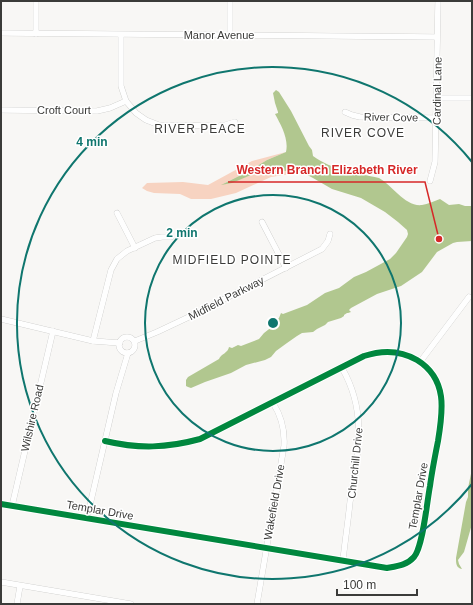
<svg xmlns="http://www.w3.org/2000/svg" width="473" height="605" font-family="Helvetica,sans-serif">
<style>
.green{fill:#f7d3c1}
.water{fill:#b1c78f}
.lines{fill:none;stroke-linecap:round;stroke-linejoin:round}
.minor-casing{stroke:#c2c2c0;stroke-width:6}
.minor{stroke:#fefefe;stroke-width:5.5}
.cycleway-casing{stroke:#fff;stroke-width:8}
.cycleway{stroke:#00873e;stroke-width:6}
.ring{fill:none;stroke:#0f766e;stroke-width:2}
.labels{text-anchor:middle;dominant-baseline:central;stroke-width:3;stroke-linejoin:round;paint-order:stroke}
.street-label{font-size:11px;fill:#3b3b39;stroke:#fff}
.neighbourhood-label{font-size:12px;letter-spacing:1px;fill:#3b3b39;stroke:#fff}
.centre{fill:#0f766e;stroke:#fff;stroke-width:2}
.ring-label{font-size:12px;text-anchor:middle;font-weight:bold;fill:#0f766e;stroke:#fff;stroke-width:3;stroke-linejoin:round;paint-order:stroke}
.leader{fill:none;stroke:#d62828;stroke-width:1.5}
.callout-dot{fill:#d62828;stroke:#fff;stroke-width:1.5}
.callout-label{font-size:12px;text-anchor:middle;font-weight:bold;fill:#d62828;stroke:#fff;stroke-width:3;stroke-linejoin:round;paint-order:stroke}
</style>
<rect width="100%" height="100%" fill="#f8f7f5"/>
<polygon class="green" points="286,152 267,160 247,172 223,184 255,174 285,171 293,171 298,170 291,174 271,177 236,193 211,199 191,199 180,194 154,193 147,191 142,188 147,183 183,182 208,185 252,161"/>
<g class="water">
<path d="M 276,90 L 279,92 L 291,111 L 309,146 L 312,150 L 313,156 C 332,170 357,173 379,178 C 392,185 405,207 422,205 C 428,204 434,201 440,199 L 449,205 L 459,204 L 465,206 L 472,206 L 472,241 L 457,242 L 453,243 L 437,252 L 422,272 L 401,286 L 377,294 L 351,308 L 349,310 L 351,312 L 348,313 L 347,313 L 344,315 L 344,316 L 341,318 L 328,322 L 325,325 L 317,329 L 313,332 L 302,333 L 297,336 L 287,343 L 276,351 L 271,357 L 265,360 L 246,365 L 231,373 L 205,382 L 191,388 L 188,387 L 186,386 L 186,380 L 188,377 L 219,359 C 221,354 228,353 229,347 L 232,348 L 238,345 L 241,346 L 259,339 L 264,333 L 273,326 L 273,323 L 279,318 L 281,313 L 283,314 L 307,305 L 325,293 L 339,288 L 354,277 L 366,272 L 390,259 L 396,253 L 407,237 L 408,234 L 407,230 L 398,222 L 385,212 L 361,198 L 332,189 L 313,178 L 298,170 L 293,171 L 285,171 L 255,174 L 251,175 L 232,183 L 221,185 L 247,172 L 267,160 L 286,152 C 289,139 281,125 275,114 L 278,113 L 278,112 L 275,103 L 273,93 Z"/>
<path d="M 472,469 L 472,524 L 464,552 L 458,560 L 459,564 L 462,569 C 456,568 456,563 456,558 L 466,502 L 468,497 L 468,488 Z"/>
</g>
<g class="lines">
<defs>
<g id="minor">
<polyline points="230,1 230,35"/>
<polyline points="1,33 437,37"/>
<polyline points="36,34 36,1"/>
<polyline points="121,35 121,86 126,101 136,113 146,120 159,125 219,126 225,125 235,122"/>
<polyline points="437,98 472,98"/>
<polyline points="1,110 97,111 110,108 126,101"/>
<polyline points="345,112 352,115 360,117 436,118"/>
<polyline points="430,181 435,162 438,1"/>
<polyline points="117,213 135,248"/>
<polyline points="262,222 286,268"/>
<polyline points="1,319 93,341 120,343"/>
<circle cx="127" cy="345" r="8"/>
<polyline points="93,341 111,270 117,259 127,251 155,238 162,237 171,237"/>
<polyline points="135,341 157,332 191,316 322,249 328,241 330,234"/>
<polyline points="420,362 469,297"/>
<path d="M 342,368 C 368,413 358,454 350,502 C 348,522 345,541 343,560"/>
<path d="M 1,504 L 387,568 C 398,566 407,565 414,557 C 423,547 427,501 430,486 C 432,471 435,456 438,441 C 443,411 448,379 417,360 C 400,350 382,350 364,356 L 200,439 C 167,448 139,449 105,441"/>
<polyline points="12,506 53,331"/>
<polyline points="87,518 116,393 128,353"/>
<polyline points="1,582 131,604"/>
<polyline points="17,604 20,586"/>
<path d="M 257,604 L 284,446 C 285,430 282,417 273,403"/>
</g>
</defs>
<use href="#minor" class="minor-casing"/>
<use href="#minor" class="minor"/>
<defs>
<path id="cycleway" d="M 1,504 L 387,568 C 398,566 407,565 414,557 C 423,547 427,501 430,486 C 432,471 435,456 438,441 C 443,411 448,379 417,360 C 400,350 382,350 364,356 L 200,439 C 167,448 139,449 105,441"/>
</defs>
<use href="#cycleway" class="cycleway-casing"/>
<use href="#cycleway" class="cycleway"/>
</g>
<g class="ring">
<circle cx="273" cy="323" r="128"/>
<path d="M472 484A256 256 0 1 1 472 162"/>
</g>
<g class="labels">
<g class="street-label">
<text x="219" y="35">Manor Avenue</text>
<text transform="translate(437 91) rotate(-89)">Cardinal Lane</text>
<text x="64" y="110">Croft Court</text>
<text transform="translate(391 117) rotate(1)">River Cove</text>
<text transform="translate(226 298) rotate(-27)">Midfield Parkway</text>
<text transform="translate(32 418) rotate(-77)">Wilshire Road</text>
<text transform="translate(355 463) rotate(-84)">Churchill Drive</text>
<text transform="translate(418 496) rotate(-80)">Templar Drive</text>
<text transform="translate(274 502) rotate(-80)">Wakefield Drive</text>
<text transform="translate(100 510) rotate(10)">Templar Drive</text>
</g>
<g class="neighbourhood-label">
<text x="200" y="129">RIVER PEACE</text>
<text x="363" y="133">RIVER COVE</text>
<text x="232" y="260">MIDFIELD POINTE</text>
</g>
</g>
<circle cx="273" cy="323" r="6" class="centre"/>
<g class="ring-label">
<text x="92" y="146">4 min</text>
<text x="182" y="237">2 min</text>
</g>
<path class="leader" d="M439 239L425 182H228"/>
<circle class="callout-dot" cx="439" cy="239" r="4"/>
<g class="callout-label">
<text x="327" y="174">Western Branch Elizabeth River</text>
</g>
<rect width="473" height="605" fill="none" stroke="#3b3b39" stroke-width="4"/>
<path d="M337 589v6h80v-6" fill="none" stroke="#3b3b39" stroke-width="2"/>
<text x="343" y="589" font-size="12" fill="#3b3b39" stroke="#ffffff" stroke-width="3" paint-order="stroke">100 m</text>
</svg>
